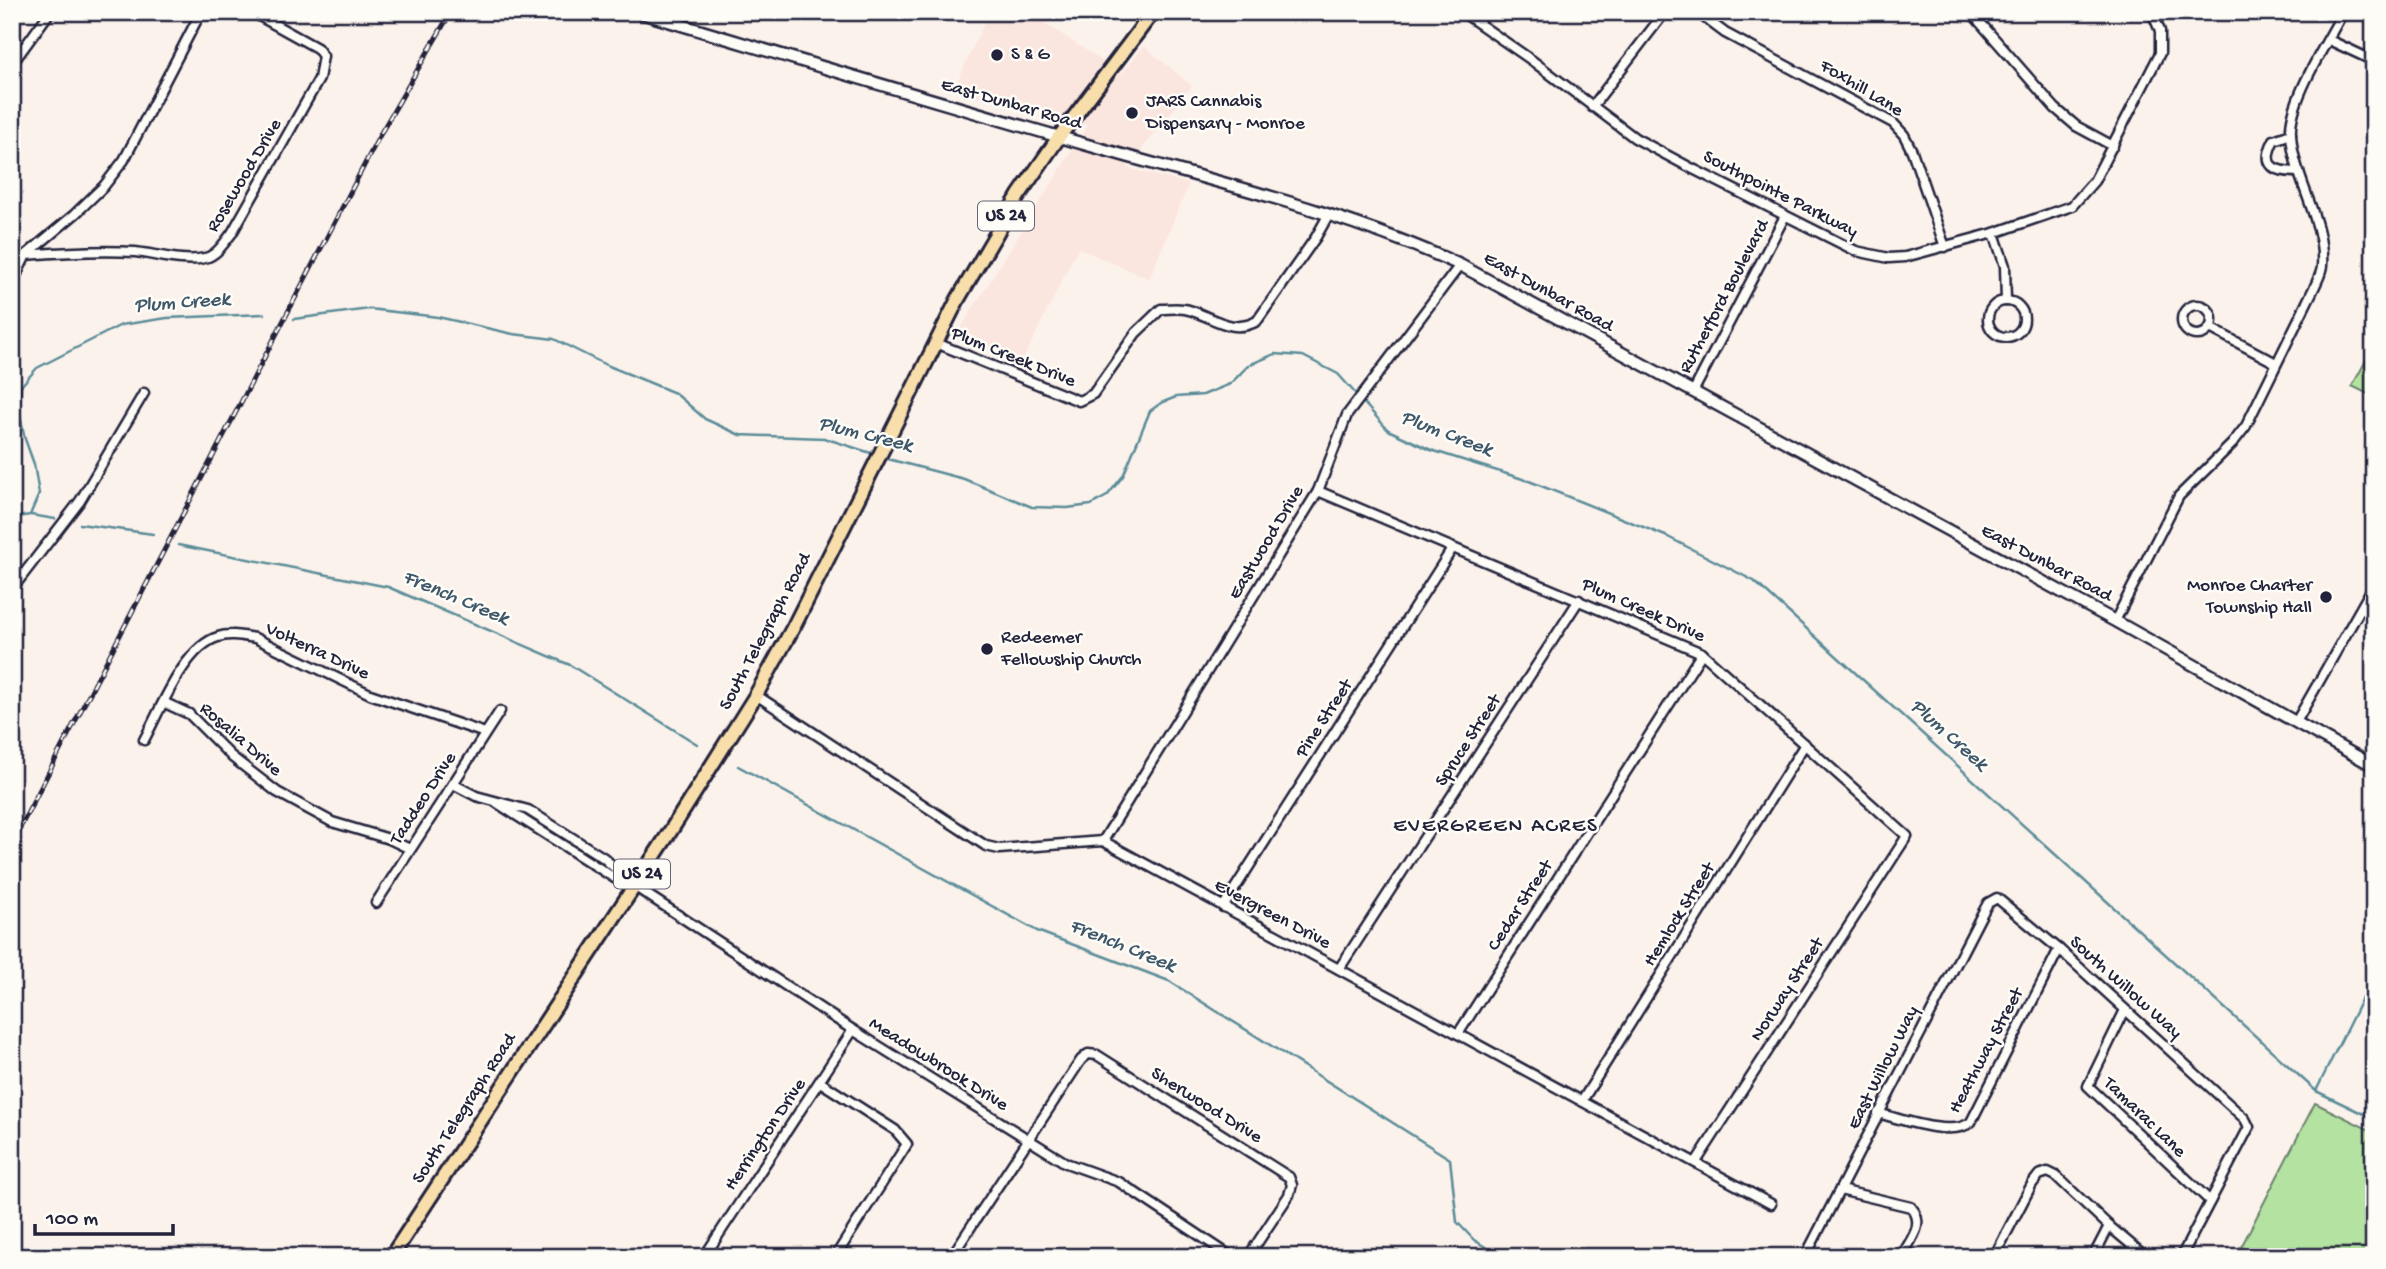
<svg xmlns="http://www.w3.org/2000/svg" width="2386" height="1269" font-family="'Gochi Hand',sans-serif">
<style>
.built{fill:#fbe5df}
.green{fill:#b4e3a1;stroke:#6b826e;stroke-width:2}
.lines{fill:none;stroke-linecap:round;stroke-linejoin:round}
.stream{stroke:#5a8c98;stroke-width:2.5}
.minor-casing{stroke:#22223b;stroke-width:13}
.tertiary-casing{stroke:#22223b;stroke-width:15}
.primary-casing{stroke:#22223b;stroke-width:18}
.minor{stroke:#fdfcf7;stroke-width:8}
.tertiary{stroke:#fdfcf7;stroke-width:10}
.primary{stroke:#f8deab;stroke-width:12}
.rail-casing{stroke:#22223b;stroke-width:5}
.rail{stroke:#fdfcf7;stroke-width:2.5;stroke-dasharray:8;stroke-linecap:butt}
.poi-dot{fill:#22223b;stroke:#fdfcf7;stroke-width:2.5}
.labels{text-anchor:middle;dominant-baseline:central;stroke-width:5;stroke-linejoin:round;paint-order:stroke}
.shield{fill:#fdfcf7;stroke:#646373;stroke-width:2}
.shield-label{font-size:18px;font-weight:bold;fill:#22223b}
.poi-label{font-size:19px;fill:#22223b;stroke:#fdfcf7;text-anchor:start}
.street-label{font-size:19px;fill:#22223b;stroke:#fdfcf7}
.water-label{font-size:21px;font-style:italic;fill:#3e576a;stroke:#fdfcf7}
.neighbourhood-label{font-size:21px;letter-spacing:2px;fill:#22223b;stroke:#fdfcf7}
</style>
<rect width="100%" height="100%" fill="#fcf2ec"/>
<filter id="ink" filterUnits="userSpaceOnUse"><feTurbulence type="fractalNoise" baseFrequency=".0143" numOctaves="2"/><feDisplacementMap in="SourceGraphic" scale="14" xChannelSelector="R" yChannelSelector="G"/><feConvolveMatrix kernelMatrix="1 2 1 2 8 2 1 2 1" color-interpolation-filters="sRGB"/></filter>
<g filter="url(#ink)">
<polygon class="built" points="989,12 1028,12 1122,74 1144,46 1192,86 1127,168 1189,184 1149,279 1078,248 1021,364 957,334 1088,125 954,89"/>
<g class="green">
<polygon points="2374,346 2374,397 2352,386"/>
<polygon points="2315,1103 2374,1132 2374,1257 2236,1257"/>
</g>
<g class="lines">
<g class="stream">
<polyline points="294,319 369,309 438,317 513,334 554,339 604,364 675,393 705,419 740,435 824,438 874,454"/>
<polyline points="884,458 964,479 1032,507 1067,508 1091,505 1107,496 1123,476 1150,411 1161,403 1176,397 1203,395 1230,384 1249,365 1275,354 1303,356 1338,374 1388,430 1431,450 1529,481 1668,537 1754,581 2316,1091 2374,1119"/>
<polyline points="31,515 55,519"/>
<polyline points="12,518 30,515 39,494 34,464 25,439 19,410 21,386 37,368 121,325 167,318 264,314"/>
<polyline points="80,524 153,534"/>
<polyline points="178,545 388,587 570,665 697,744"/>
<polyline points="738,766 1037,931 1169,981 1450,1159 1457,1222 1474,1240 1502,1257"/>
<polyline points="2316,1091 2362,998 2374,983"/>
</g>
<defs>
<g id="minor">
<polyline points="1462,12 1530,59 1635,138 1689,167 1856,251 1889,258 1905,257 1994,233 2072,206 2094,181 2160,53 2160,31 2152,12"/>
<polyline points="1697,12 1725,33 1893,123 1904,135 1912,151 1945,247"/>
<polyline points="1971,12 2055,108 2076,126 2113,146"/>
<polyline points="2329,40 2374,61"/>
<polyline points="12,64 50,12"/>
<polyline points="1592,107 1665,12"/>
<path d="M 2291,134 L 2274,140 C 2260,167 2275,172 2299,172"/>
<polyline points="1994,233 2005,266 2006,301"/>
<polyline points="12,260 26,255 75,214 104,186 124,160 201,12"/>
<path d="M 12,284 L 26,255 C 63,252 98,250 135,252 C 156,254 183,263 205,258 C 217,255 225,242 232,233 L 319,79 L 323,56 L 317,48 L 252,12"/>
<circle cx="2006" cy="319" r="18"/>
<circle cx="2197" cy="320" r="15"/>
<polyline points="2210,328 2276,363"/>
<path d="M 936,343 L 1079,401 L 1093,394 L 1136,333 L 1161,309 C 1170,309 1180,307 1189,310 C 1213,317 1232,335 1257,321 L 1316,237 L 1329,214"/>
<polyline points="1693,392 1785,216"/>
<polyline points="1318,491 1702,653 1907,836 1696,1162"/>
<polyline points="12,589 80,501 144,393"/>
<path d="M 2115,621 L 2179,496 L 2232,444 L 2246,426 L 2315,286 C 2318,279 2322,272 2322,266 C 2325,220 2294,180 2291,135 C 2288,101 2327,43 2343,12"/>
<polyline points="756,695 986,846 999,849 1103,841 1771,1204"/>
<polyline points="165,703 189,714 232,757 277,792 332,822 389,839 410,849"/>
<polyline points="2296,722 2374,585"/>
<path d="M 144,740 C 160,711 184,647 218,637 C 230,633 242,636 255,638 L 370,694 L 485,733"/>
<polyline points="453,784 476,796 528,810 604,858 632,884"/>
<polyline points="497,803 616,879 634,886 853,1030 1066,1163 1119,1182 1232,1257"/>
<polyline points="1103,841 1318,491 1347,415 1460,265"/>
<polyline points="376,903 500,711"/>
<polyline points="1223,907 1452,549"/>
<polyline points="1339,969 1579,600"/>
<polyline points="2125,1010 2088,1086 2210,1201"/>
<polyline points="1458,1034 1702,653"/>
<polyline points="820,1082 895,1130 907,1144 835,1257"/>
<polyline points="1582,1101 1805,744"/>
<path d="M 1878,1113 C 1900,1119 1953,1138 1971,1122 L 2059,949"/>
<path d="M 1840,1190 L 1911,1207 C 1926,1224 1911,1239 1901,1257"/>
<polyline points="1904,1253 1919,1257"/>
<polyline points="704,1257 853,1030"/>
<polyline points="951,1257 1081,1060 1088,1054 1097,1055 1289,1177 1292,1185 1289,1195 1248,1257"/>
<polyline points="1805,1257 1982,914 1988,903 1997,898 2059,949 2245,1119 2249,1127 2181,1257"/>
<polyline points="1994,1257 2032,1184 2039,1175 2048,1172 2056,1176 2109,1226 2146,1257"/>
<polyline points="2093,1257 2109,1226"/>
</g>
<path id="tertiary" d="M 638,12 C 789,57 940,103 1091,146 C 1215,182 1342,211 1460,265 L 2115,621 L 2374,766"/>
<polyline id="primary" points="391,1257 668,835 756,695 794,626 958,299 1019,195 1059,137 1153,12"/>
</defs>
<use href="#minor" class="minor-casing"/>
<use href="#tertiary" class="tertiary-casing"/>
<use href="#primary" class="primary-casing"/>
<use href="#minor" class="minor"/>
<use href="#tertiary" class="tertiary"/>
<use href="#primary" class="primary"/>
<defs>
<polyline id="rail" points="12,843 382,131 451,12"/>
</defs>
<use href="#rail" class="rail-casing"/>
<use href="#rail" class="rail"/>
</g>
</g>
<g class="poi-dot">
<circle cx="997" cy="55" r="7"/>
<circle cx="1132" cy="113" r="7"/>
<circle cx="2326" cy="597" r="7"/>
<circle cx="987" cy="649" r="7"/>
</g>
<g class="labels">
<g class="shield">
<rect x="978" y="201.5" width="56" height="29" rx="5"/>
<rect x="614" y="859.5" width="56" height="29" rx="5"/>
</g>
<g class="shield-label">
<text x="1006" y="216">US 24</text>
<text x="642" y="874">US 24</text>
</g>
<g class="poi-label">
<text x="1011" y="55">S &amp; G</text>
<text x="1146" y="102">JARS Cannabis<tspan x="1146" dy="22">Dispensary - Monroe</tspan></text>
<text x="2312" y="586" text-anchor="end">Monroe Charter<tspan x="2312" dy="22">Township Hall</tspan></text>
<text x="1001" y="638">Redeemer<tspan x="1001" dy="22">Fellowship Church</tspan></text>
</g>
<g class="street-label">
<text transform="translate(1861 89) rotate(31)">Foxhill Lane</text>
<text transform="translate(1011 105) rotate(16)">East Dunbar Road</text>
<text transform="translate(245 176) rotate(-59)">Rosewood Drive</text>
<text transform="translate(1780 195) rotate(27)">Southpointe Parkway</text>
<text transform="translate(1548 293) rotate(29)">East Dunbar Road</text>
<text transform="translate(1725 297) rotate(-62)">Rutherford Boulevard</text>
<text transform="translate(1013 358) rotate(22)">Plum Creek Drive</text>
<text transform="translate(1267 543) rotate(-59)">Eastwood Drive</text>
<text transform="translate(2046 564) rotate(28)">East Dunbar Road</text>
<text transform="translate(1643 611) rotate(24)">Plum Creek Drive</text>
<text transform="translate(766 632) rotate(-62)">South Telegraph Road</text>
<text transform="translate(317 652) rotate(25)">Volterra Drive</text>
<text transform="translate(1325 719) rotate(-57)">Pine Street</text>
<text transform="translate(240 740) rotate(41)">Rosalia Drive</text>
<text transform="translate(1469 741) rotate(-57)">Spruce Street</text>
<text transform="translate(424 799) rotate(-57)">Taddeo Drive</text>
<text transform="translate(1521 906) rotate(-57)">Cedar Street</text>
<text transform="translate(1272 915) rotate(28)">Evergreen Drive</text>
<text transform="translate(1680 915) rotate(-58)">Hemlock Street</text>
<text transform="translate(2125 988) rotate(42)">South Willow Way</text>
<text transform="translate(1788 990) rotate(-57)">Norway Street</text>
<text transform="translate(1987 1051) rotate(-62)">Heathway Street</text>
<text transform="translate(938 1065) rotate(32)">Meadowbrook Drive</text>
<text transform="translate(1884 1068) rotate(-63)">East Willow Way</text>
<text transform="translate(1206 1106) rotate(32)">Sherwood Drive</text>
<text transform="translate(465 1109) rotate(-57)">South Telegraph Road</text>
<text transform="translate(2144 1118) rotate(44)">Tamarac Lane</text>
<text transform="translate(766 1135) rotate(-56)">Herrington Drive</text>
</g>
<g class="water-label">
<text transform="translate(182 304) rotate(-4)">Plum Creek</text>
<text transform="translate(1446 435) rotate(21)">Plum Creek</text>
<text transform="translate(865 436) rotate(14)">Plum Creek</text>
<text transform="translate(455 599) rotate(23)">French Creek</text>
<text transform="translate(1948 736) rotate(42)">Plum Creek</text>
<text transform="translate(1122 947) rotate(22)">French Creek</text>
</g>
<g class="neighbourhood-label">
<text x="1496" y="827">EVERGREEN ACRES</text>
</g>
</g>
<rect width="2386" height="1269" fill="none" stroke="#fdfcf7" stroke-width="42"/>
<rect x="21" y="21" width="2344" height="1227" fill="none" stroke="#22223b" stroke-width="2.5" filter="url(#ink)"/>
<path d="M35 1224v10h138v-10" fill="none" stroke="#22223b" stroke-width="3.5"/>
<text x="46" y="1224" font-size="21" fill="#22223b" stroke="#fdfcf7" stroke-width="5" paint-order="stroke">100 m</text>
</svg>
